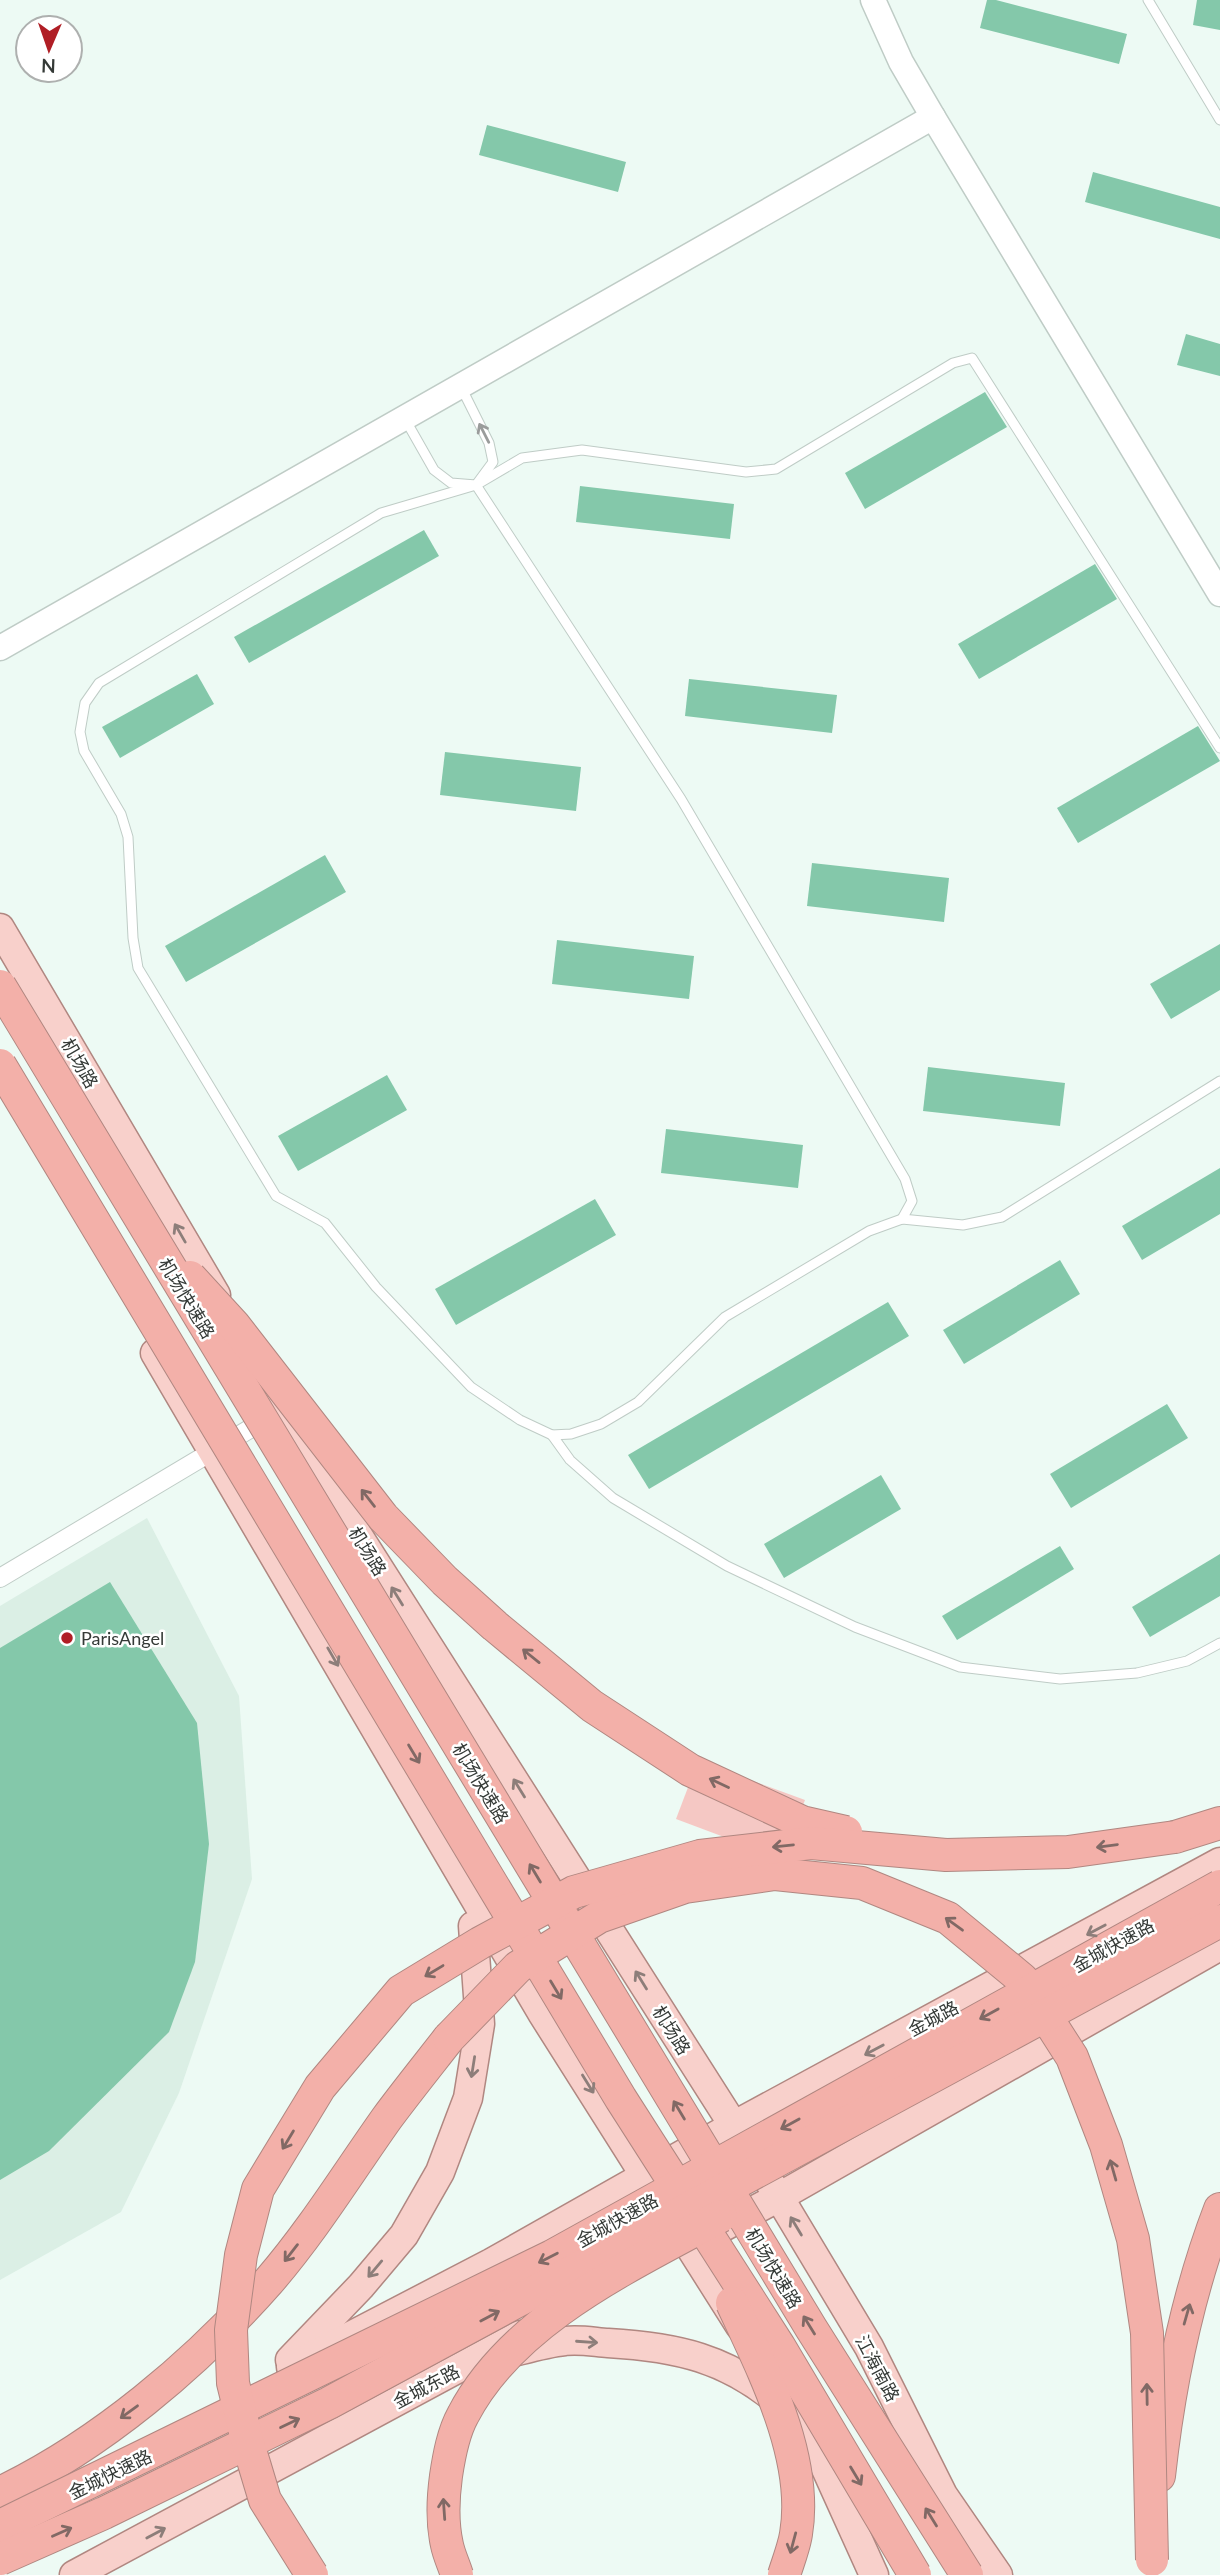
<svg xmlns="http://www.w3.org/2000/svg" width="1220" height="2575" font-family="Lato,'Noto Sans SC',sans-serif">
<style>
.built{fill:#dbefe5}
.green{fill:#f5c8c4}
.building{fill:#84c8aa}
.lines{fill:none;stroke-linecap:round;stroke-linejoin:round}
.lane-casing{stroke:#bfccc6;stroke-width:11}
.street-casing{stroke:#bfccc6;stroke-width:20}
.secondary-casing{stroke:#bfccc6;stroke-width:27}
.primary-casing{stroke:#b08781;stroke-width:31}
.highway-casing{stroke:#b08781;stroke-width:34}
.lane{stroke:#fff;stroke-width:9}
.street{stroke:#fff;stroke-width:18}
.secondary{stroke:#fff;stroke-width:24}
.primary{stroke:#f8d0cb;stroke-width:28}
.highway{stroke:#f3b0a9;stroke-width:32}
.highway-bridge-casing{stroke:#b08781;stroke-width:34;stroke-linecap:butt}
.highway-bridge{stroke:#f3b0a9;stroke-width:32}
.oneway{stroke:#9a9c9b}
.oneway2{stroke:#8d7e7a}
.oneway3{stroke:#816965}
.poi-dot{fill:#b01e25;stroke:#fff;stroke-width:2.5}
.labels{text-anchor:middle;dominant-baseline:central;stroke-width:5;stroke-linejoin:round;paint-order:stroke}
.street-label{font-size:18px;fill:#353a37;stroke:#fff}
.poi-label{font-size:18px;fill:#353a37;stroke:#fff;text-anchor:start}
</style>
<rect width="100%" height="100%" fill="#edfaf4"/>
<polygon class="built" points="147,1518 239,1696 252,1879 179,2093 121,2212 0,2280 0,1606"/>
<polygon class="green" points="698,1761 805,1800 783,1859 676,1819"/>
<g class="building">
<polygon points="987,0 996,0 1127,34 1119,64 980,28"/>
<polygon points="1197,0 1220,0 1220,30 1193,25"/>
<polygon points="487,125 626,162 618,192 479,155"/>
<polygon points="1093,172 1220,207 1220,239 1085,202"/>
<polygon points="1186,334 1220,344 1220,376 1177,365"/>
<polygon points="985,392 1007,427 865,509 845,473"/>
<polygon points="580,486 734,504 730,539 576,522"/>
<polygon points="424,530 439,556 249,663 234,637"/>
<polygon points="1095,564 1117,599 979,679 958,644"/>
<polygon points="197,674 214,704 120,758 102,727"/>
<polygon points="689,679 837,695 832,733 685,716"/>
<polygon points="1198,726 1220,761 1078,843 1057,808"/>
<polygon points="445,752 581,767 576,811 440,795"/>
<polygon points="325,855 346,892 186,982 165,946"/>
<polygon points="812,863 949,878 944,922 807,906"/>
<polygon points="557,940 694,956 689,999 552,984"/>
<polygon points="1220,944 1220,990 1171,1019 1150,984"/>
<polygon points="928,1067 1065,1083 1060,1126 923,1111"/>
<polygon points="387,1075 407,1110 298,1171 278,1136"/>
<polygon points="666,1129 803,1145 798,1188 661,1173"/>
<polygon points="1220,1168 1220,1214 1142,1260 1122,1226"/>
<polygon points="595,1199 616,1235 456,1325 435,1289"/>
<polygon points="1060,1260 1080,1294 964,1364 943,1330"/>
<polygon points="888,1302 909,1336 649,1489 628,1455"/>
<polygon points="1167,1404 1188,1438 1071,1508 1050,1474"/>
<polygon points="881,1475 901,1509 784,1578 764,1544"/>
<polygon points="1060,1546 1074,1569 957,1640 942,1616"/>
<polygon points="1220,1554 1220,1596 1150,1637 1132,1607"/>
<polygon points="110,1582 197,1723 209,1844 195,1962 169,2032 49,2151 0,2180 0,1648"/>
</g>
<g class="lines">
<defs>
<g id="lane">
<polyline points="1148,0 1220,120"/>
<polyline points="405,419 434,470 451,483 476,485 493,462 489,443 462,389"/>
<polyline points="476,485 681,799 905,1179 912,1201 902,1219"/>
<polyline points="1220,748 972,358 953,363 776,469 746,472 582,450 522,458 476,485 381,513 99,683 85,703 80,732 84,751 121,814 128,837 133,938 138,968 276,1196 325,1223 376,1287 471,1387 520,1420 552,1435 571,1434 601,1424 638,1402 725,1317 869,1231 902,1219 963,1225 1002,1217 1220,1081"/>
<polyline points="552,1435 570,1460 613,1498 727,1566 855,1627 960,1667 1060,1679 1137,1673 1187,1661 1220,1643"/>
</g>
<polyline id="street" points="0,1578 268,1418"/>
<g id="secondary">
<polyline points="873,0 901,62 933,117 1220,594"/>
<polyline points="0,648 933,117"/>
</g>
<g id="primary">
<polyline points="0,928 216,1295"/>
<polyline points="155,1353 542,2013 740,2326"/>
<polyline points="278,1399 352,1526 779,2197 869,2347 943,2495 998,2575"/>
<polyline points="723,2227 779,2197 1220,1946"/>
<path d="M 502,2355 C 523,2350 544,2343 565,2341 C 579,2339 594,2342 608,2343 C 677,2347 727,2358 781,2404"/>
<polyline points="290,2360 361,2286 404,2235 440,2172 468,2098 480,2024 473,1926"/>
<polyline points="291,2367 491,2263 733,2126 1220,1862"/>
<polyline points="778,2387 817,2449 874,2575"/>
<polyline points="74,2575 520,2335"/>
</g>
<g id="highway">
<polyline points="1175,1837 1220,1823"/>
<path d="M 1159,2476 C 1169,2385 1187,2295 1220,2209"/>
<path d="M 0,2493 C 100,2445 196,2364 269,2281 C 313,2230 348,2173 387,2118 C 407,2091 428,2065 449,2038"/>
</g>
</defs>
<use href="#lane" class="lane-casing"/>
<use href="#street" class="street-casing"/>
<use href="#secondary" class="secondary-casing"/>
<use href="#primary" class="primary-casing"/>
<use href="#highway" class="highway-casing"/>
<use href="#lane" class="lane"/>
<use href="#street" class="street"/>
<use href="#secondary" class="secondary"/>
<use href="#primary" class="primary"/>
<use href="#highway" class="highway"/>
<defs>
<g id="highway-bridge">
<polyline points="0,986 811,2328 967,2575"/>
<polyline points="0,1065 621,2099 779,2346 915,2575"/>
<polyline points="190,1277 234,1325 383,1517 445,1581 495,1626 592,1706 690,1770 802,1822 846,1832"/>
<polyline points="449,2038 518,1967 599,1917 685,1887 775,1874 862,1883 948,1918 1022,1979 1072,2057 1106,2145 1133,2239 1147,2333 1152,2560"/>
<path d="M 732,2303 C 763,2370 809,2458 796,2534 C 794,2547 788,2562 784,2575"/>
<polyline points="0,2526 552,2256 1220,1886"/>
<polyline points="0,2559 104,2513 329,2403 1220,1921"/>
<polyline points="312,2575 265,2500 247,2440 233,2383 231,2330 241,2255 258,2189 320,2087 401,1991 480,1943 574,1892 700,1856 811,1843 946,1855 1068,1852 1175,1837"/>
<path d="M 457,2575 C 454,2565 449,2555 447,2545 C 442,2523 443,2498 446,2476 C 449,2456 453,2433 463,2415 C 513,2319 630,2266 721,2216"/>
</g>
</defs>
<use href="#highway-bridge" class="highway-bridge-casing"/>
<use href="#highway-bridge" class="highway-bridge"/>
</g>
<defs><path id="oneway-shaft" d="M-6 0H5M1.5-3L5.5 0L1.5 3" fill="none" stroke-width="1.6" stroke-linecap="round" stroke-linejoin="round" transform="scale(1.75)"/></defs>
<use class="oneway" href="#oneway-shaft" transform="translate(484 433) rotate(-117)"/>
<g class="oneway2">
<use href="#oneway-shaft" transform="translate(180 1233) rotate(-120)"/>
<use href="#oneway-shaft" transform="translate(397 1596) rotate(-122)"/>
<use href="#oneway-shaft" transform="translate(333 1657) rotate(60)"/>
<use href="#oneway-shaft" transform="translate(519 1788) rotate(-122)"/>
<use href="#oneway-shaft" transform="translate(1096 1930) rotate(152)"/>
<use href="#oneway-shaft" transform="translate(641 1980) rotate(-122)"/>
<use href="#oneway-shaft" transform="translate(874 2050) rotate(152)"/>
<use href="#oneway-shaft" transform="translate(473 2067) rotate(99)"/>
<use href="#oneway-shaft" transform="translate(588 2084) rotate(58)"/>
<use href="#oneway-shaft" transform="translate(796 2226) rotate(-121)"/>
<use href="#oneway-shaft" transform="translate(375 2269) rotate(130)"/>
<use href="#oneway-shaft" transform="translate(587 2342) rotate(4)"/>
<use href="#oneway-shaft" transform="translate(156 2533) rotate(-28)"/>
</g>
<g class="oneway3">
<use href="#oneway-shaft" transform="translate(368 1498) rotate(-128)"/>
<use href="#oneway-shaft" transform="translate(531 1656) rotate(-141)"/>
<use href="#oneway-shaft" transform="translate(414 1754) rotate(59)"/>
<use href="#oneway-shaft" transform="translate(719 1783) rotate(-155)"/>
<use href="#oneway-shaft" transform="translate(783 1846) rotate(174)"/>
<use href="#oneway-shaft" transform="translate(1107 1846) rotate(172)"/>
<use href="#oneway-shaft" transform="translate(535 1873) rotate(-121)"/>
<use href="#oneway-shaft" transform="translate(954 1924) rotate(-144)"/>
<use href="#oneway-shaft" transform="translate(434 1971) rotate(149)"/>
<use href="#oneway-shaft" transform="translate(556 1990) rotate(59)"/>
<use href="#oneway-shaft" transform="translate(989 2014) rotate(151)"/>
<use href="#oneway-shaft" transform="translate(679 2110) rotate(-121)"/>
<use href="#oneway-shaft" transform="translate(790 2124) rotate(151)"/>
<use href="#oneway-shaft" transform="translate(288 2140) rotate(121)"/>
<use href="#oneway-shaft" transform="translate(1113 2170) rotate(-106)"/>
<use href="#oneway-shaft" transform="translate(291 2253) rotate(128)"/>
<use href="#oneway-shaft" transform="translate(548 2258) rotate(153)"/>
<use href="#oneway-shaft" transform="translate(1187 2314) rotate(-74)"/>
<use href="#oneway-shaft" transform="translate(490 2316) rotate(-28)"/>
<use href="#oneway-shaft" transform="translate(809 2325) rotate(-122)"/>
<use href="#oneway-shaft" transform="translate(1147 2394) rotate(-91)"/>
<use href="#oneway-shaft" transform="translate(129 2412) rotate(144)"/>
<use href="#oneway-shaft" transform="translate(290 2423) rotate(-26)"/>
<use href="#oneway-shaft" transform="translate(856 2476) rotate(59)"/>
<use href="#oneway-shaft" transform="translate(444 2509) rotate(-94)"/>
<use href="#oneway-shaft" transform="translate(931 2517) rotate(-122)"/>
<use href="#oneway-shaft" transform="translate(62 2532) rotate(-24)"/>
<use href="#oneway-shaft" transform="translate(793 2543) rotate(105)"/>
</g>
<circle class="poi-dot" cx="67" cy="1638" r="7"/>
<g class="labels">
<g class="street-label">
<text transform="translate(80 1063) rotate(60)">机场路</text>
<text transform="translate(187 1298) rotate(59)">机场快速路</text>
<text transform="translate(368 1551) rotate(58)">机场路</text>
<text transform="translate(481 1783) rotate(59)">机场快速路</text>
<text transform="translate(1113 1945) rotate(-29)">金城快速路</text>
<text transform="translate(933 2018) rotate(-28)">金城路</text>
<text transform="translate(672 2030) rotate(58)">机场路</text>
<text transform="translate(617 2220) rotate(-29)">金城快速路</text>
<text transform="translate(774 2268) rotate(59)">机场快速路</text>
<text transform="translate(878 2368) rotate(62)">江海南路</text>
<text transform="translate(426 2386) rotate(-28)">金城东路</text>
<text transform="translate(110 2474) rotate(-26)">金城快速路</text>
</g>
<g class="poi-label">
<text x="81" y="1638">ParisAngel</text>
</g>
</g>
<g transform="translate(49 49) rotate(182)"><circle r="33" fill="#ffffff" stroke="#aeb0af" stroke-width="2"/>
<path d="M0-5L12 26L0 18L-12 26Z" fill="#b01e25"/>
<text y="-10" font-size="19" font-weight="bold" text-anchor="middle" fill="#353a37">N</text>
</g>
</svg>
